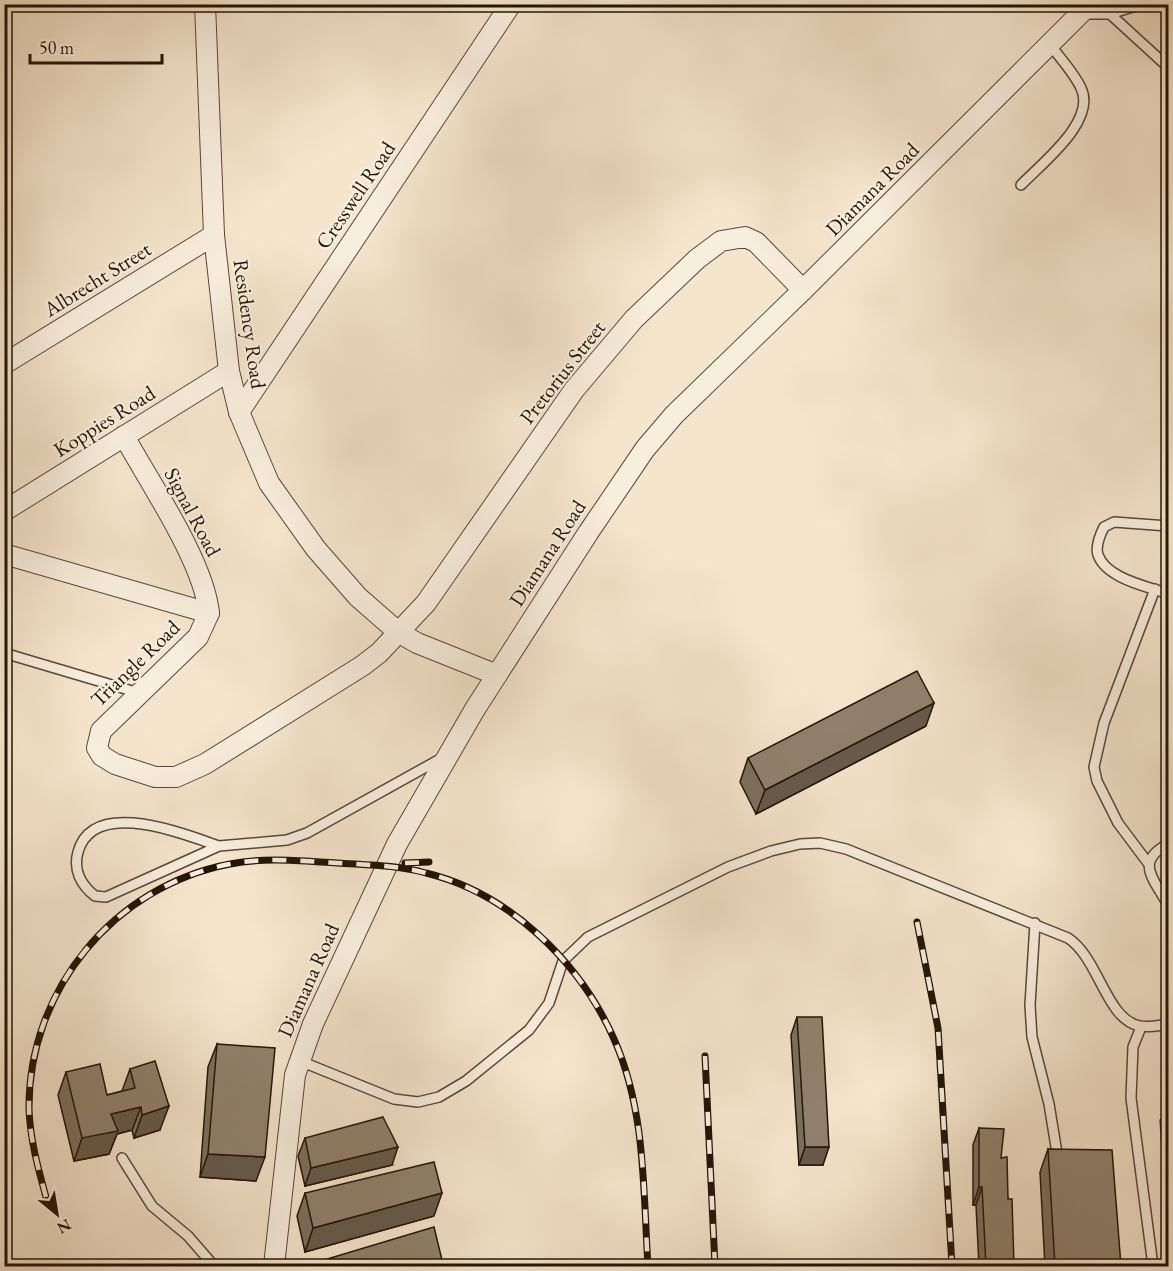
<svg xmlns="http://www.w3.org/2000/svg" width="1173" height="1271" font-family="'EB Garamond',serif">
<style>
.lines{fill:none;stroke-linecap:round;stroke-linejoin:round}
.service-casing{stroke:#584838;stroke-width:12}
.minor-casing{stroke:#584838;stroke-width:22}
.service{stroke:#f8eede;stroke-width:9}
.minor{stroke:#f8eede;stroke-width:20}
.rail-casing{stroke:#231406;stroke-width:7}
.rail{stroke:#f8eede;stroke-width:4.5;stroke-dasharray:14;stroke-linecap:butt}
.wall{fill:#7c6f5e;stroke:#231406;stroke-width:1.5}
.shaded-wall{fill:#655a4c;stroke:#231406;stroke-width:1.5}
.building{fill:#90816d;stroke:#231406;stroke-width:1.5}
.labels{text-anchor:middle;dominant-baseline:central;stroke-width:4.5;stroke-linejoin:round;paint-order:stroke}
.street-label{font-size:21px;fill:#231406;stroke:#f8eede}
</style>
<rect width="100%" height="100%" fill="#f5e5cc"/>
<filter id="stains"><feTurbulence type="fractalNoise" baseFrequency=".00333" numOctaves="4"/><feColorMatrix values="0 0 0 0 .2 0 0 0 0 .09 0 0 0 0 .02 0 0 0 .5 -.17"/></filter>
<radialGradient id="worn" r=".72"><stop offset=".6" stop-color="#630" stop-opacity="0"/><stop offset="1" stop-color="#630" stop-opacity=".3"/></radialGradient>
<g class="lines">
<defs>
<g id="service">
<polyline points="1083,14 1110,14 1142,4"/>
<polyline points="1110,14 1168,67"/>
<path d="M 1021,185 C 1042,163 1097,121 1081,88 C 1074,73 1061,59 1051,46"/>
<path d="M 1168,526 L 1114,522 L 1104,527 C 1100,535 1095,546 1098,555 C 1107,579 1147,586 1168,594"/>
<polyline points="4,653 139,693"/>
<path d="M 1168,844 C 1134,862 1154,879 1168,905"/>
<path d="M 219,846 C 183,834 93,797 78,852 C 73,870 81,885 95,896 L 106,897 L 219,846 L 287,840 L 307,833 L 442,758"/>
<polyline points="1148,863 1118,823 1097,781 1094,767 1104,723 1155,589"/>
<polyline points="1035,923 1030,1005 1032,1037 1049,1104 1058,1159"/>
<polyline points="1141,1027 1133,1047 1131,1098 1153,1266"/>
<path d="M 300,1061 L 394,1099 L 418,1102 L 439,1097 L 466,1081 L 529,1030 L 549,1003 L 563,961 L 588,937 L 728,867 L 771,851 L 800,844 L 820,843 L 846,849 L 1068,938 C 1099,958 1106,1020 1140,1026 C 1149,1028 1160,1025 1168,1024"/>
<polyline points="122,1158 152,1206 188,1236 214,1266"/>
</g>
<g id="minor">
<polyline points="205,4 214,235 229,371 239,412 269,483 316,549 358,597 398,632 417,643 497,675"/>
<polyline points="4,364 214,235"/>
<polyline points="239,412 511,4"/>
<path d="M 124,436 C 150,483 204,562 209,613"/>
<polyline points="4,511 229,371"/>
<polyline points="4,554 209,613 198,637 101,731 97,748 102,756 115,764 155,777 176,777 205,764 362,666 379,653 426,603 574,390 634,319 697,259 721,241 745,237 756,242 803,290"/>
<polyline points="274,1266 295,1075 313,1024 397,844 475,709 588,533 645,449 674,415 803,290 1090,4"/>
</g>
</defs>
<use href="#service" class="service-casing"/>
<use href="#minor" class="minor-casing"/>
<use href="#service" class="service"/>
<use href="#minor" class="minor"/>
<defs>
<g id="rail">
<polyline points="405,863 429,862"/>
<polyline points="917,922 938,1028 952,1266"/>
<polyline points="705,1056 715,1266"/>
<polyline points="1163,1121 1168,1207"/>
<path d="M 46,1197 C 38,1168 30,1139 29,1109 C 28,990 114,886 230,864 C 265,857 301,861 337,863 C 367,865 397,865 426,873 C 509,893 580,962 614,1039 C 646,1111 643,1190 648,1266"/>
</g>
</defs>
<use href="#rail" class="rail-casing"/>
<use href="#rail" class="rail"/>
</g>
<g class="wall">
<polygon points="926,726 756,814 740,782 748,758"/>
<polygon points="797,1017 823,1165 799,1165 791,1035"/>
<polygon points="217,1044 256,1181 200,1177 208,1067"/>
<polygon points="130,1069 160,1130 134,1138 132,1130 117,1134 109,1154 74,1161 58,1095 66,1072 107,1095 122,1091"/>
<polygon points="979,1128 1001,1158 1008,1199 1014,1266 979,1266 976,1205 973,1205 973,1145"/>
<polygon points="305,1138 392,1165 305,1186 298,1156"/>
<polygon points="1048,1149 1121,1266 1045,1266 1040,1172"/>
<polygon points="305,1193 434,1216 305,1252 297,1216"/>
</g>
<g class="shaded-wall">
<polygon points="934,703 926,726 756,814 765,790"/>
<polygon points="169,1106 160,1130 134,1138 142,1115"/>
<polygon points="141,1107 132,1130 117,1134 109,1154 74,1161 82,1138 111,1114"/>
<polygon points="398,1147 392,1165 305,1186 311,1168"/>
<polygon points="805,1147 829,1147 823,1165 799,1165"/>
<polygon points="208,1154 265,1157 256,1181 200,1177"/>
<polygon points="979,1187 982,1187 976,1205 973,1205"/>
<polygon points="442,1193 434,1216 305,1252 313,1228"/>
<polygon points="442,1260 440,1266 416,1266"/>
</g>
<g class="building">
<polygon points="917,671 934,703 765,790 748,758"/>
<polygon points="797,1017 822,1017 829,1147 805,1147"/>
<polygon points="217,1044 275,1048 265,1157 208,1154"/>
<polygon points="155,1061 169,1106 142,1115 141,1107 111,1114 118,1131 82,1138 66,1072 100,1064 107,1095 135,1088 130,1069"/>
<polygon points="383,1117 398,1147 311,1168 305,1138"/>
<polygon points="979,1128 1004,1129 1001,1158 1007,1157 1008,1199 1012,1199 1014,1266 986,1266 982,1187 979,1187"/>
<polygon points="1048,1149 1112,1150 1121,1266 1055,1266"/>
<polygon points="434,1162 442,1193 313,1228 305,1193"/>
<polygon points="434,1227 442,1260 416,1266 307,1266 307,1265"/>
</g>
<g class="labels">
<g class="street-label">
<text transform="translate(872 189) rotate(-45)">Diamana Road</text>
<text transform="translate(355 195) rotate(-56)">Cresswell Road</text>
<text transform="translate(97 279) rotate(-32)">Albrecht Street</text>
<text transform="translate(250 324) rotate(82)">Residency Road</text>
<text transform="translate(562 372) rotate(-52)">Pretorius Street</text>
<text transform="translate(104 421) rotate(-32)">Koppies Road</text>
<text transform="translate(193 512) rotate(62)">Signal Road</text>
<text transform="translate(547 553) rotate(-57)">Diamana Road</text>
<text transform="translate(135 663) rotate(-44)">Triangle Road</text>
<text transform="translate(308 980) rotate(-66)">Diamana Road</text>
</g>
</g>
<rect width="1173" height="1271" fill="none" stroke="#f5e5cc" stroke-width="24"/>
<rect x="6" y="6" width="1161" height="1259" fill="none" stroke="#231406" stroke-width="3"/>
<rect x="12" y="12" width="1149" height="1247" fill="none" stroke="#231406" stroke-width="1.5"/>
<g transform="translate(57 1214) rotate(150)" stroke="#f8eede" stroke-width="4.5" paint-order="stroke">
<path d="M0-4.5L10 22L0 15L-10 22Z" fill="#231406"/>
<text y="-9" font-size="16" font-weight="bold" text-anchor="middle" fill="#231406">N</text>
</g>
<path d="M30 54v9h132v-9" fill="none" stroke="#231406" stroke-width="3"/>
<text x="39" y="54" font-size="18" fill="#231406" stroke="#f8eede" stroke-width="4.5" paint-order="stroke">50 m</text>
<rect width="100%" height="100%" filter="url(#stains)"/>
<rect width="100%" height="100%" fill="url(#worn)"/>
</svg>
